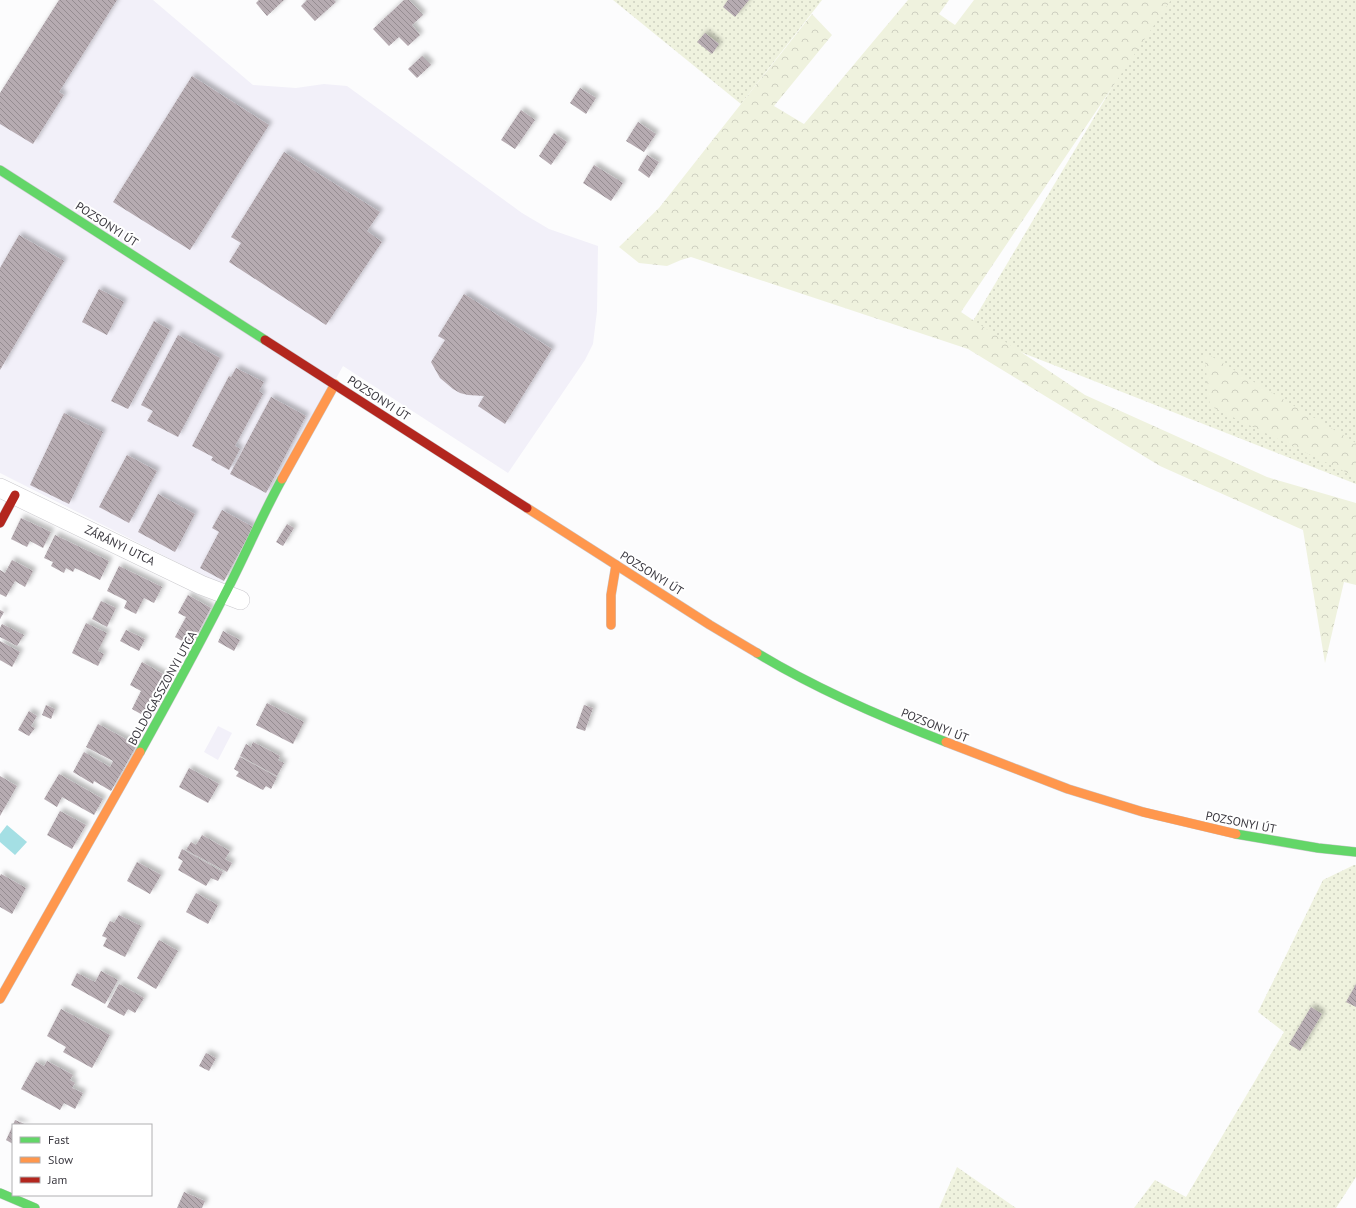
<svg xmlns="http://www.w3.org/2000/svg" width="1356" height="1208" font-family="'PT Sans',sans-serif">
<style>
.built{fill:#f2f0f9}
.grass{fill:url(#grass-dots)}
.forest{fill:url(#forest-crowns)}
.water{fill:#a4dfe4}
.building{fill:url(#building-back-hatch);filter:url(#shadow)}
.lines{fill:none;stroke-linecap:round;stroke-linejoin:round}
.street-casing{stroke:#cac9cd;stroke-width:20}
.fast-casing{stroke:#cac9cd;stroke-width:10}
.slow-casing{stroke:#cac9cd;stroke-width:10}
.jam-casing{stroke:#cac9cd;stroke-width:10}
.street{stroke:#fff;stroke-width:19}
.fast{stroke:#63d668;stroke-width:9}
.slow{stroke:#ff974d;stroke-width:9}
.jam{stroke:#b3261e;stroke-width:9}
.labels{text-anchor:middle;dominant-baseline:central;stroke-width:4;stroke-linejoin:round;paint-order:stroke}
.street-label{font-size:12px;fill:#3a383f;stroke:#fff}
</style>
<defs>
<pattern id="grass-dots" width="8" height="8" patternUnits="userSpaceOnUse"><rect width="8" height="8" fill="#eff2de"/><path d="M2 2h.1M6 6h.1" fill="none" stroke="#ced0c0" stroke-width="1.8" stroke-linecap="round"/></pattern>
<pattern id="forest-crowns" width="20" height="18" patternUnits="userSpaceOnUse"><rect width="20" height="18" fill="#eff2de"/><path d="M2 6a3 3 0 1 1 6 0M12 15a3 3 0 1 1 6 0" fill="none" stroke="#ced0c0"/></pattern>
<pattern id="building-back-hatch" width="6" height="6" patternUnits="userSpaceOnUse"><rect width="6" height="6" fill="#b6abb1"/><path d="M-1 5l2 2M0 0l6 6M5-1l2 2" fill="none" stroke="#958c91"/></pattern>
<filter id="shadow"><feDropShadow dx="3.5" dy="-3.5" stdDeviation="2" flood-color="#0004"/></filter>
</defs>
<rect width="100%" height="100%" fill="#fcfcfd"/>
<g class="built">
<polygon points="61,0 153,0 253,85 296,88 324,84 347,86 522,213 549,229 598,246 597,311 593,344 585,360 508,473 343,366 222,585 0,473 0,100"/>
<polygon points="218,726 232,733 218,760 204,752"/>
</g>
<g class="grass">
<polygon points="613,0 822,0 741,104"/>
<polygon points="1164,0 1356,0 1356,484 967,331"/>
<polygon points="1354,865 1356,865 1356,1177 1336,1208 1134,1208 1155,1180 1186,1197 1284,1032 1258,1012 1323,880"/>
<polygon points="957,1167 1016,1208 939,1208"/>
</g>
<g class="forest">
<polygon points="908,0 949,0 939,14 955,25 974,0 1171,0 961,312 1085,395 1267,477 1356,503 1356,585 1344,582 1325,663 1303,530 1160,466 968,349 691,257 681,260 667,266 639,263 619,247 659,208 812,14 832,35 774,106 804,124"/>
<polygon points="1204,352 1356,443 1356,477 1210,406"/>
</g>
<polygon class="water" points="7,825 27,842 15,855 0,842 0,834"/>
<g class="building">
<polygon points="59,0 117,0 59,92 64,95 33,144 0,124 0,93"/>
<polygon points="259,0 284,0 267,16 256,3"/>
<polygon points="307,0 334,0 336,2 315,21 301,6"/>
<polygon points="404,0 409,0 423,15 412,25 420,35 408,46 399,37 389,46 373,29"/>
<polygon points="728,0 749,0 735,17 723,7"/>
<polygon points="705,33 719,44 712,54 697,42"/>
<polygon points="422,56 431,65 417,78 408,69"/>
<polygon points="192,76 269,125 190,250 113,202"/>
<polygon points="580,88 596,98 586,114 570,103"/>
<polygon points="521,110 535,120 515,149 501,140"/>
<polygon points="638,122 656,134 644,152 626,141"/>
<polygon points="554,133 567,142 551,165 539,156"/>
<polygon points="284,152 380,212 367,231 382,242 326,325 229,262 241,243 231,237"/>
<polygon points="647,155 659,162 649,178 638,170"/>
<polygon points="594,165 623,183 611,201 583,183"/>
<polygon points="19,235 64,261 0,370 0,268"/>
<polygon points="99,289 124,302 107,335 82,322"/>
<polygon points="464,294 552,349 505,424 478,406 484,396 468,395 460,393 453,389 440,378 431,362 445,340 438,336"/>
<polygon points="154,321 170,330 128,409 111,401"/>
<polygon points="178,335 220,358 178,437 147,421 153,411 141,405"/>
<polygon points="236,368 264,382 259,391 263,394 235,446 240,449 229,470 211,460 213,457 192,446 229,376 231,377"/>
<polygon points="271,397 306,416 266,493 230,474"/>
<polygon points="64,413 103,432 69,504 30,485"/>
<polygon points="127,455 157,471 129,523 99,507"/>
<polygon points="158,494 195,514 175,552 138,532"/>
<polygon points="222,510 253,527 224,581 200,568 219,532 212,528"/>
<polygon points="21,518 51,532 43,548 30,541 27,547 11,539"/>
<polygon points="287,524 294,528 283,546 276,542"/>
<polygon points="55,535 109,561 100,580 75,568 73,572 66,568 64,573 51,566 53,562 44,558"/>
<polygon points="12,560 33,571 25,587 15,581 6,597 0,594 0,570 5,573"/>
<polygon points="119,566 162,587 154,603 144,598 136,614 124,608 127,601 107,591"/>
<polygon points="188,595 211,608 191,646 175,637 186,617 178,613"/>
<polygon points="101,601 116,608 107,627 92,619"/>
<polygon points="0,610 4,612 0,619"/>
<polygon points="86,623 107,633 98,651 104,654 98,666 72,653"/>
<polygon points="2,624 24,635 17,646 0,637 0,628"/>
<polygon points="126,630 145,639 139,651 120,641"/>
<polygon points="223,631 240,640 234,651 218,642"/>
<polygon points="0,641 20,652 12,667 0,660"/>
<polygon points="142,662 170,678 148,718 132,709 141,691 130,685"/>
<polygon points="267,703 304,722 293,744 256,725"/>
<polygon points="46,705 55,709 51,719 42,715"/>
<polygon points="584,705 593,708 585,731 576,728"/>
<polygon points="29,711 37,716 31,726 35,728 29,736 18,730"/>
<polygon points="98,724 137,745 111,791 94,781 93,784 73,772 84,752 110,767 113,761 86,747"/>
<polygon points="253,742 280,756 278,760 284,763 277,776 240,756 246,744 251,747"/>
<polygon points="240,757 277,777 271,789 266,786 263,790 236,776 239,772 234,769"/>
<polygon points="189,768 219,784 208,803 179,787"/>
<polygon points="59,774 103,799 94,815 62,797 57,807 44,799"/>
<polygon points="0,776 17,786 0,816"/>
<polygon points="60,811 86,825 72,849 47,835"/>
<polygon points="202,835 230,851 225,859 232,863 227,872 186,850 191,842 196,845"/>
<polygon points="182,849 223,872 218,881 211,878 206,886 178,870 183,861 178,858"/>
<polygon points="137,862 161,875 150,894 127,881"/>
<polygon points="1,874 26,888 12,914 0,907 0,876"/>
<polygon points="196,893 218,905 208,924 186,912"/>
<polygon points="119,915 141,926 125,957 103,946 107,938 102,936 110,921 114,923"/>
<polygon points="159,940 178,951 156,989 137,978"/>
<polygon points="101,971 118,980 105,1004 71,985 77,973 95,982"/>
<polygon points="119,984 144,998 135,1013 128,1009 124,1016 107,1007"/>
<polygon points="1356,984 1356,1007 1346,1002"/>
<polygon points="1311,1007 1322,1014 1300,1051 1289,1044"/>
<polygon points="61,1009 110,1035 92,1068 63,1052 66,1047 47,1036"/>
<polygon points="206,1053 216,1058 209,1071 199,1066"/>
<polygon points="47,1061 73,1075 70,1080 75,1083 72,1088 83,1093 75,1109 64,1103 60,1110 21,1089 36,1062 44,1066"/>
<polygon points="15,1120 27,1125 13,1125"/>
<polygon points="13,1125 13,1144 6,1140"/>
<polygon points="184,1192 205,1201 202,1208 177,1208"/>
</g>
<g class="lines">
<defs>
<polyline id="street" points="0,488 201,585 240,600"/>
<g id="fast">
<polyline points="0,170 265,340"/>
<path d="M 757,653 C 816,689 881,717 946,742"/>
<path d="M 140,752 C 169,700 197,649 224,596 C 244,558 261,517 282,479"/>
<polyline points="1236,834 1318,848 1356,852"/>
<polyline points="0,1193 35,1208"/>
</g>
<g id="slow">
<polyline points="282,479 335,384"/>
<polyline points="527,508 710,625 757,653"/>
<polyline points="611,625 611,595 616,565"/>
<polyline points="946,742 1068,789 1143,812 1236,834"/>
<polyline points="0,999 140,752"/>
</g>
<g id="jam">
<polyline points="265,340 527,508"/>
<polyline points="0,523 15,495"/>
</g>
</defs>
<use href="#street" class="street-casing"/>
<use href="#fast" class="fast-casing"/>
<use href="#slow" class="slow-casing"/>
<use href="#jam" class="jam-casing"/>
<use href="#street" class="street"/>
<use href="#fast" class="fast"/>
<use href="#slow" class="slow"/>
<use href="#jam" class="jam"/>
</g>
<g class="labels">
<g class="street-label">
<text transform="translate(107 224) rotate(33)">POZSONYI ÚT</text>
<text transform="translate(379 398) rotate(33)">POZSONYI ÚT</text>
<text transform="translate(120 545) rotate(26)">ZÁRÁNYI UTCA</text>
<text transform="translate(652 573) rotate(32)">POZSONYI ÚT</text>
<text transform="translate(162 688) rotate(-61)">BOLDOGASSZONYI UTCA</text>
<text transform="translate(935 725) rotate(22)">POZSONYI ÚT</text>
<text transform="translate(1241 822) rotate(11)">POZSONYI ÚT</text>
</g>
</g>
<rect x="12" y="1124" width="140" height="72" fill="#ffffff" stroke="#b0afb2"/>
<rect x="20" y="1137" width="20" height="6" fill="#63d668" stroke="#b0afb2"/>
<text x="48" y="1144" font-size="12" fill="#3a383f">Fast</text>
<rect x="20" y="1157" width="20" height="6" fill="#ff974d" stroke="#b0afb2"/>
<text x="48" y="1164" font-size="12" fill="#3a383f">Slow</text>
<rect x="20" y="1177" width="20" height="6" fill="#b3261e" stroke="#b0afb2"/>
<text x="48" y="1184" font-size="12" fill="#3a383f">Jam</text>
</svg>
